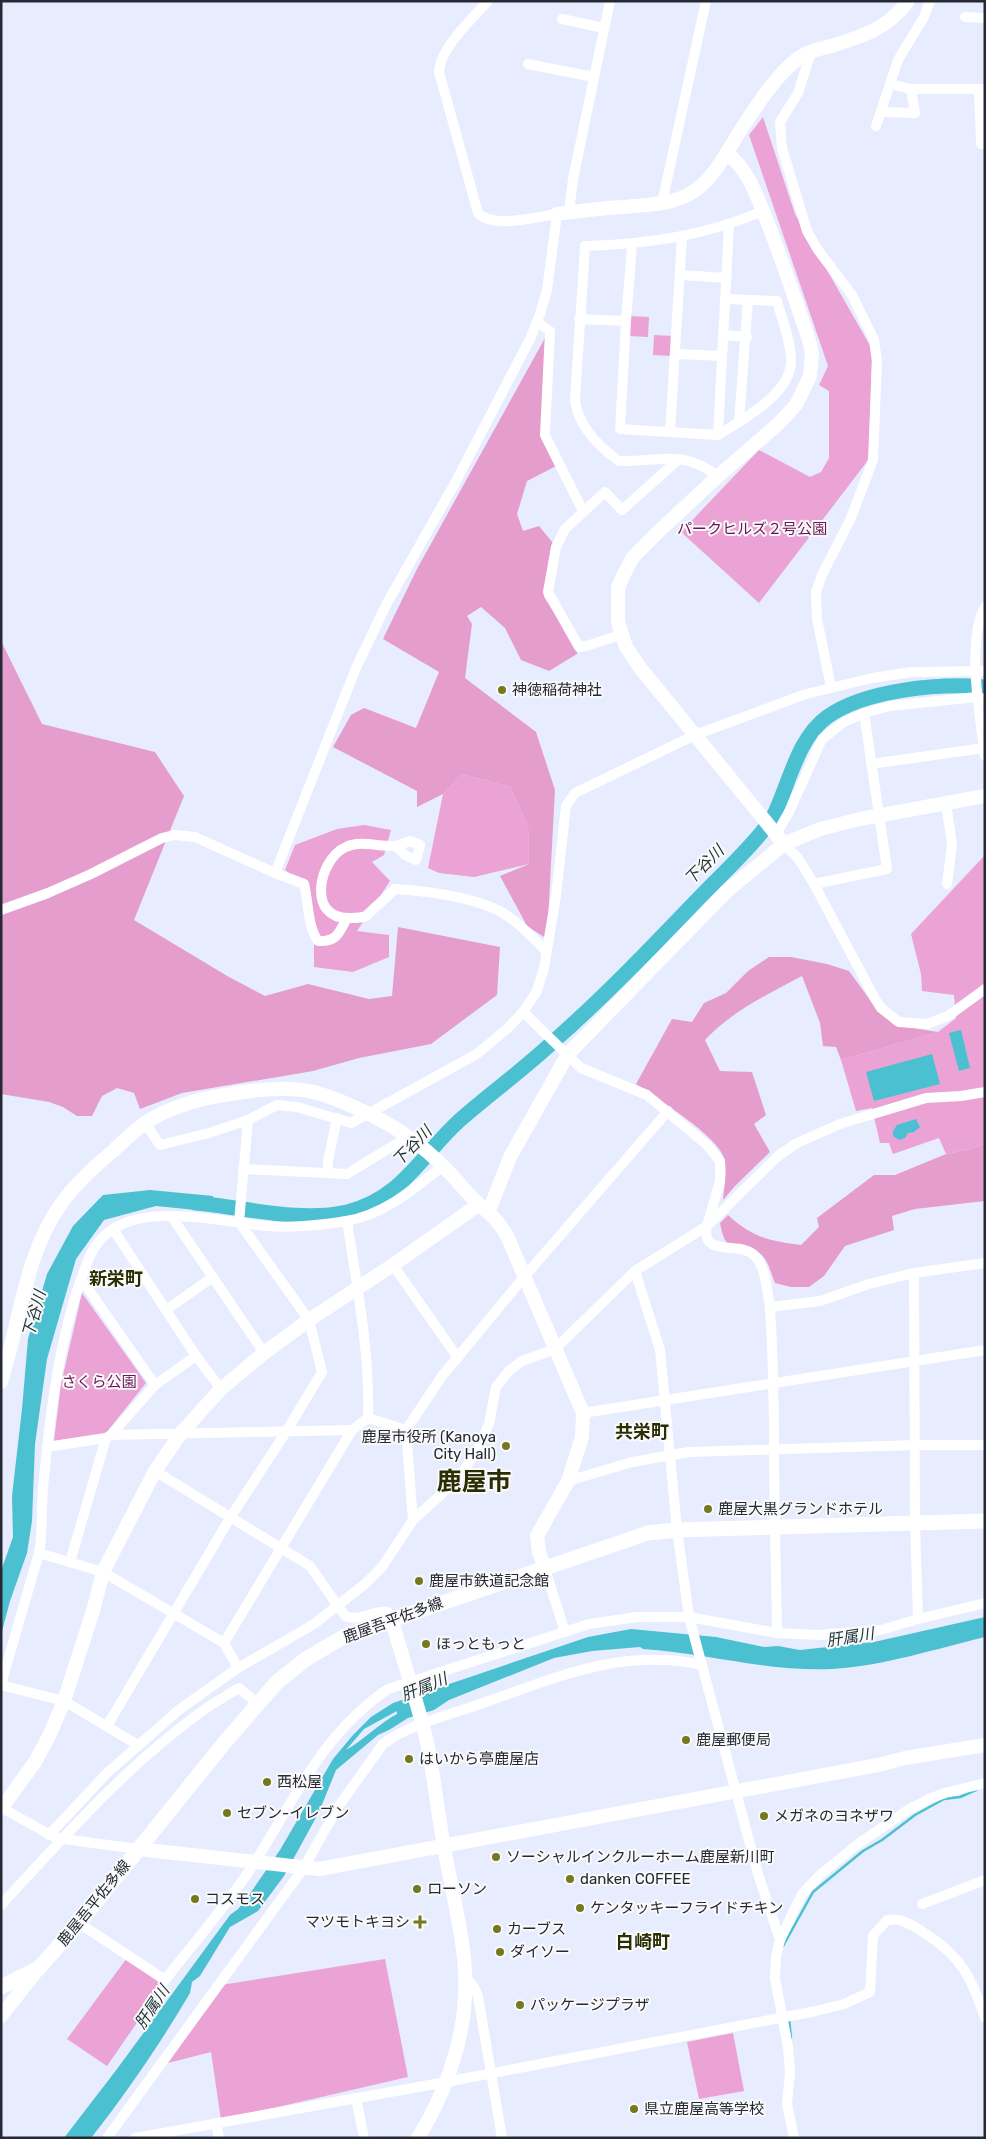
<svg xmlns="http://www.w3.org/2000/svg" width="986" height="2139" font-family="Rubik,'Noto Sans JP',sans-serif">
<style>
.green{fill:#eaa3d4}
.forest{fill:#e59dce}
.water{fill:#4bc0d1;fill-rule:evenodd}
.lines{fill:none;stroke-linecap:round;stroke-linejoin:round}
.stream{stroke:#4bc0d1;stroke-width:2.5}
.river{stroke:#4bc0d1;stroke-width:15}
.street{stroke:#fff;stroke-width:10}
.secondary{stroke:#fff;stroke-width:14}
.primary{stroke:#fff;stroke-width:15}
.poi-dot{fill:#747820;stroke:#fafafa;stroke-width:2}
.labels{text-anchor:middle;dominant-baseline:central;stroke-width:4;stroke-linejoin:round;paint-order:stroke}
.park-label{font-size:15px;fill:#681556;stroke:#fafafa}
.poi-label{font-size:15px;fill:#262934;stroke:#fafafa;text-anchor:start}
.street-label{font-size:15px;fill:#262934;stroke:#fafafa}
.water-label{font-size:16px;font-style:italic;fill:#1e3336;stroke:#fafafa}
.quarter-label{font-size:18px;font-weight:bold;fill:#2b2d03;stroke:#fafafa}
.town-label{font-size:25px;font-weight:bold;fill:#2b2d03;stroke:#fafafa}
</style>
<rect width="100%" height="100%" fill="#e7ecfe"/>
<g class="green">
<polygon points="763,117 795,214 872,349 869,459 759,603 681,532 759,450 810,477 821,472 829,458 829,391 819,385 828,366 749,135"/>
<polygon points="630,316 649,317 648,337 629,336"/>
<polygon points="654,335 673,336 672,356 653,355"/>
<polygon points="462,774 510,787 528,826 529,864 474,877 439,873 428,868 443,794"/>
<polygon points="364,825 391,830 384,855 372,862 390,881 357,931 389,935 389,957 353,972 314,967 314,928 304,884 285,870 295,845 337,829"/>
<polygon points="985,855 985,1144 966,1150 946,1154 939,1138 893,1154 889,1143 880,1143 872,1108 856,1111 841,1060 938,1032 956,1018 954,995 922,991 921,974 911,934"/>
<polygon points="82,1293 146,1383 106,1433 54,1441 61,1384"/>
<polygon points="127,1958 165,1982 107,2066 67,2039"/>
<polygon points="385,1959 408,2077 221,2120 211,2052 168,2063 221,1985"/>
<polygon points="733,2033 744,2091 699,2099 687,2042"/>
</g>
<g class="forest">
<polygon points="550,329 545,435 560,464 527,481 517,514 523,531 539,526 553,543 544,597 577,648 577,654 549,671 521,660 505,628 481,607 467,616 472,624 465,678 536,732 555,790 547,939 527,926 500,876 529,864 528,826 510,787 462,774 443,794 417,807 417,791 333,747 351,715 364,708 416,728 439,672 383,639 417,569"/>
<polygon points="1,641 42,724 155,752 184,796 134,920 229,977 265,996 308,984 369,999 392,996 398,927 500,947 497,995 431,1044 359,1058 313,1071 182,1093 140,1109 134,1093 117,1088 102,1096 92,1116 77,1116 63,1107 49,1102 1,1094"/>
<path d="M 769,957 L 791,957 L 827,964 L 849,971 L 873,1004 L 894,1025 L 938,1032 L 841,1060 L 836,1047 L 823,1046 L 820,1023 L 802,976 C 768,994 731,1012 705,1040 L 720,1071 L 752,1072 L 766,1115 L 754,1124 L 770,1152 L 735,1186 L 723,1200 C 724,1187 728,1171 724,1158 C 718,1136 656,1098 636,1084 L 672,1019 L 692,1022 L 704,1003 L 726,993 L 748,971 Z"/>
<path d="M 985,1144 L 985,1201 L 915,1209 L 892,1216 L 894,1230 L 845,1246 L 824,1276 L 809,1287 L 791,1287 L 775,1283 C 770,1272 769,1259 758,1252 C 736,1237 727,1260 720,1223 L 728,1215 C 752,1237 769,1241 801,1245 L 819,1227 L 817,1218 L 874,1175 L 895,1175 L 946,1154 L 966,1150 Z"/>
</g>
<g class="water">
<polygon points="961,1030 970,1068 959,1071 949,1033"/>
<polygon points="932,1054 940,1084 874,1101 866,1072"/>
<polygon points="916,1119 920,1127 914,1132 908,1133 905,1138 899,1140 893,1136 893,1131 897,1125"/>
<polygon points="150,1190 213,1196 216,1212 156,1206 104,1220 76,1259 47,1359 35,1444 32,1521 27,1553 10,1601 1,1635 1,1571 13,1537 12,1496 22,1409 28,1339 47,1274 73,1226 103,1195"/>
<path d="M 985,1617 L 985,1637 C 935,1649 883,1666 832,1669 C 768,1672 706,1653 643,1649 L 640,1647 L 592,1651 L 554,1658 L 449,1700 L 434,1710 L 408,1718 L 389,1730 L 378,1735 L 336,1770 L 319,1812 L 284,1876 L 258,1911 L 230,1927 L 200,1976 L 192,1982 L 190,1993 C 160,2044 128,2091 91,2138 L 64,2138 L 117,2069 L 230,1915 L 238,1909 L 247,1898 L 280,1850 L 333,1759 L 353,1735 L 371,1717 L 393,1703 L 588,1637 L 631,1629 L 716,1637 L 764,1647 L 778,1646 L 800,1650 L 874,1642 ZM 397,1711 L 397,1714 C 378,1724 364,1740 346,1750 L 364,1729 Z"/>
</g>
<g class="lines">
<g class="stream">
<polyline points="783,1946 813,1892 863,1851 882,1840 915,1815 944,1799 960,1797 976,1790"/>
<polyline points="789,2019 791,2038"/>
</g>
<path class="river" d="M 195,1203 C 244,1207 299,1223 347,1212 C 402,1199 422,1154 460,1120 C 491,1093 524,1069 554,1041 C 605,996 652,947 699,898 C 722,874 749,850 769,823 C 774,817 777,808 780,801 C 792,772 801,736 827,717 C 865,690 938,683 985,687"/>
<g class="street">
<polyline points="965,17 985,18"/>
<polyline points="562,19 604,28"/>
<polyline points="811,52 798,93 780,122 782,148 807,231 818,250 852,295 874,340 877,361 873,460 851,518 822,575 816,592 817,619 831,687"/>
<polyline points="528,64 594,77"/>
<polyline points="890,84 898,60 924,17 930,1"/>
<polyline points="979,89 981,144 985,144"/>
<polyline points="881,112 915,113 911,89"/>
<polyline points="876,126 890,84 911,89 985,89"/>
<polyline points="662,203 706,1"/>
<polyline points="569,212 573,179 610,1"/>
<polyline points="681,275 727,278"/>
<polyline points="579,319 626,321 620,429 718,435 729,225"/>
<polyline points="626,321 632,245"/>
<polyline points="537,322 550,331 545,435 583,511"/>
<polyline points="724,335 747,337"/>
<polyline points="676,354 722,356"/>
<polyline points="739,422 748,300"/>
<polyline points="670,432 682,237"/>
<path d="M 718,435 C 742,420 791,394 791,361 C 791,341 782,320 777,301 L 725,299"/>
<path d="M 717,477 C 690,449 654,462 619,461 C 598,446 578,426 575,400 L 585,246 C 648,244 704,236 763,211"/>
<path d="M 985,607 C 966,639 980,719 985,756"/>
<polyline points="621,635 586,646 579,647 548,592 556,547 565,529 605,492 622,510 679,459"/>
<polyline points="871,764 984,748"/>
<polyline points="946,803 952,845 947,884"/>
<polyline points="777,833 789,812 822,739 844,722 864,713 890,706 977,697 985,699"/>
<polyline points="784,844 798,858 814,884 874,997 881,1008 899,1022 927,1024 948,1016 985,989"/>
<path d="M 396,846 L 410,841 L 420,845 L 416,860 L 405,855 L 396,846 C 379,847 361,840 346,847 C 318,859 306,921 351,918 C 357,918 361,918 366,916 L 395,889 C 425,891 465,896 493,908 C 513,916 531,936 546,951"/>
<path d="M 275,873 L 356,668 L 387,603 L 454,485 L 530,339 L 540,314 L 547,290 L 557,214 C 536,217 493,229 478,213 L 439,72 C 440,48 472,19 488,1"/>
<polyline points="814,884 887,869 864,713"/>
<path d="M 1,910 L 48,893 L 91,874 L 162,838 L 174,835 L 195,837 L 275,873 L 304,884 C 309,904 307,925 318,941 C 337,942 339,933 347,918"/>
<path d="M 523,1012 L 581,1068 L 647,1095 L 707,1145 L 720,1161 L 720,1181 L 707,1226 C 700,1258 741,1241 754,1255 C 766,1267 766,1286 769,1301 C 771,1315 771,1329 772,1343 C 773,1375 774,1407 774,1438 C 774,1503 776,1568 777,1633"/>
<polyline points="145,1123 160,1145 209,1133 248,1120 277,1105 297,1107 351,1123 477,1054 508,1028 523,1012 537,991 544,968 556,896 566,806 575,793 695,735 806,694 872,678 912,672 985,671"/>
<polyline points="243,1169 347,1174 409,1136"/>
<polyline points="328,1173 328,1161 337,1118"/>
<polyline points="172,1217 264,1353"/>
<polyline points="113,1229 196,1356 221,1389"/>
<polyline points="393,1265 458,1358"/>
<polyline points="635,1271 660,1350 677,1530 689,1617 758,1874 780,1940"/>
<polyline points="914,1273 915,1523 918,1619"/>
<polyline points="82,1280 155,1385"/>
<polyline points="770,1307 820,1301 869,1284 914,1273 985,1263"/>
<polyline points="166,1310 213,1277"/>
<polyline points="583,1413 985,1350"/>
<polyline points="368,1418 406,1430"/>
<polyline points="111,1435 352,1430"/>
<polyline points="47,1447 106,1438 111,1435 155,1385 196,1356"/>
<path d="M 155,1471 L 310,1566 L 345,1616 C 360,1622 373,1610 388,1612 L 392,1621"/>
<polyline points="568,1481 632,1462 689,1452 916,1445 985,1445"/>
<polyline points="413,1520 406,1430 442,1376 524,1277 668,1111"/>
<polyline points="39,1553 103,1572 224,1643 238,1668"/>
<polyline points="70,1562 106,1438"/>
<polyline points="545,1569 565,1632"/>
<path d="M 224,1643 L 352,1430 L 368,1418 C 370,1353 357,1286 347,1221"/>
<path d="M 1,1684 L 39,1553 C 43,1532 41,1511 43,1489 C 50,1413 60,1326 90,1256 C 117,1193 216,1222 267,1226 C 289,1228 325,1225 346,1221 C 384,1215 415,1188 444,1165"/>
<polyline points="1,1685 64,1701 138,1745"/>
<polyline points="107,1726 230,1518 286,1432 322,1372 309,1320 239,1222 248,1120"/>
<polyline points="2,1808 56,1838 138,1849"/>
<polyline points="49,1835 107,1773 180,1709 238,1668 314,1624 365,1584 382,1567 413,1520 458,1479 477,1450 489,1424 496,1387 510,1370 522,1361 555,1349 635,1271 707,1226 778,1156 797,1143 840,1124 926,1098 961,1096 985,1092"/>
<polyline points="922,1904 985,1880"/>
<path d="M 1,1905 C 63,1838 127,1765 201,1712 C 213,1703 226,1696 239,1688 L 258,1704"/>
<path d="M 79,1923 L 165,1980 C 195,1941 229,1903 255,1862 C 296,1797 322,1734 388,1689 L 589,1624 L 637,1617 L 689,1617 L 777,1633 L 818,1635 L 881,1630 L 918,1619 L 985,1603"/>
<polyline points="465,1976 474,1987 478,1996 502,2138"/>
<polyline points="356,2098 364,2138"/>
<polyline points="216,2123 219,2138"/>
<path d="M 107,2138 L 303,1869 L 338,1807 L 383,1744 C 410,1724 446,1716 477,1705 C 553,1679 620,1647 702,1665"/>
<path d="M 135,2138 L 446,2082 L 816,2011 L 844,2004 L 870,1992 L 873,1936 L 887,1920 C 890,1920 894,1919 898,1920 C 908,1921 917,1929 926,1934 C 962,1957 972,1979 985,2018"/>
<polyline points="794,2138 787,2104 790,2072 788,2047 775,1978 776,1956 780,1940 796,1906 803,1893 820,1875 858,1844 908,1810 929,1799 945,1793 985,1783"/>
</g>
<g class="secondary">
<path d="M 727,153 C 746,168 754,189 763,211 C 780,253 794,296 809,340 L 812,354 L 810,376 L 796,405 L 778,424 L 717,477 L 656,534 L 633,557 L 623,576 L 618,587 L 618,622 L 626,647 L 641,669 L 784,844"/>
<path d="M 557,214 C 579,211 602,208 624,207 C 643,205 663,205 681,198 C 712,186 725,154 742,128 C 757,105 775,77 796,60 C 806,52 819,49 831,46 C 861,37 889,28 908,1"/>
<polyline points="489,1211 510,1157 568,1054 727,891 784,844 820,829 860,819 985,796"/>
<path d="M 1,1382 C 20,1323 24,1256 61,1204 C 75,1184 95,1166 114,1150 C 124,1141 134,1131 145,1123 C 171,1106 201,1098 231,1094 C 255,1090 278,1087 302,1090 C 320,1092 339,1100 356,1108 C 402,1128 433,1152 466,1191 C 482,1210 496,1214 508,1238 L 583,1413 L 582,1437 L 568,1481 L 537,1536 L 539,1552 L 545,1569"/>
<path d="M 392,1621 C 403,1660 416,1698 426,1738 C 434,1773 437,1810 444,1846 C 450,1883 460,1920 464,1958 C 471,2021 451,2084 418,2138"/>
<polyline points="1,1809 35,1762 50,1734 64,1701 93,1611 103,1572 155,1471 181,1433 221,1389 264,1353 309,1320 393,1265 478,1205"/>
<polyline points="138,1849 319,1869 878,1765 905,1758 985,1745"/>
<polyline points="1,2016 39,1968"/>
</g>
<polyline class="primary" points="1,1987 39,1968 79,1923 225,1742 277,1682 306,1659 345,1636 648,1533 677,1530 985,1521"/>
</g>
<g class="poi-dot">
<circle cx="502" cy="690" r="5"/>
<circle cx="506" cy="1446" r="5"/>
<circle cx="708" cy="1509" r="5"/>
<circle cx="419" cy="1581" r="5"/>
<circle cx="426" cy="1644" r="5"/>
<circle cx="686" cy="1740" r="5"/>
<circle cx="409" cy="1759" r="5"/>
<circle cx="267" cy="1782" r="5"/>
<circle cx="227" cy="1813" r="5"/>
<circle cx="764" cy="1816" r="5"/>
<circle cx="496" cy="1857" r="5"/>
<circle cx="570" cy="1879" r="5"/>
<circle cx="417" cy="1889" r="5"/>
<circle cx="195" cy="1899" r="5"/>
<circle cx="580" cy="1908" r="5"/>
<path d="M417.5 1914.5h5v5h5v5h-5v5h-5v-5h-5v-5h5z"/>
<circle cx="497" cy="1929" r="5"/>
<circle cx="500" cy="1952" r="5"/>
<circle cx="520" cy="2005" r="5"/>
<circle cx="634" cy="2109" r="5"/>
</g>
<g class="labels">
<g class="park-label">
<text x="752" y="529">パークヒルズ２号公園</text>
<text x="99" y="1382">さくら公園</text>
</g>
<g class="poi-label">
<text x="512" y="690">神徳稲荷神社</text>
<text x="496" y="1437" text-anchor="end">鹿屋市役所 (Kanoya<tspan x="496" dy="17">City Hall)</tspan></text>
<text x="718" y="1509">鹿屋大黒グランドホテル</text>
<text x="429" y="1581">鹿屋市鉄道記念館</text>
<text x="436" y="1644">ほっともっと</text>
<text x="696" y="1740">鹿屋郵便局</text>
<text x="419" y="1759">はいから亭鹿屋店</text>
<text x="277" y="1782">西松屋</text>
<text x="237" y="1813">セブン-イレブン</text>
<text x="774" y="1816">メガネのヨネザワ</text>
<text x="506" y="1857">ソーシャルインクルーホーム鹿屋新川町</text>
<text x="580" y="1879">danken COFFEE</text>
<text x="427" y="1889">ローソン</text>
<text x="205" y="1899">コスモス</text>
<text x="590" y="1908">ケンタッキーフライドチキン</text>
<text x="410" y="1922" text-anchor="end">マツモトキヨシ</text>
<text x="507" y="1929">カーブス</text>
<text x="510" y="1952">ダイソー</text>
<text x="530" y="2005">パッケージプラザ</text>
<text x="644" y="2109">県立鹿屋高等学校</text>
</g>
<g class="street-label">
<text transform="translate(393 1620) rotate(-20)">鹿屋吾平佐多線</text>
<text transform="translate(94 1903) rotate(-51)">鹿屋吾平佐多線</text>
</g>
<g class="water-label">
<text transform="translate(704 865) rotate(-45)">下谷川</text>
<text transform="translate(412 1146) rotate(-46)">下谷川</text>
<text transform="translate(34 1314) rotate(-75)">下谷川</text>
<text transform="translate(850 1637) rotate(-9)">肝属川</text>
<text transform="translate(424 1687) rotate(-22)">肝属川</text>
<text transform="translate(152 2007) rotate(-56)">肝属川</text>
</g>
<g class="quarter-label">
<text x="116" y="1279">新栄町</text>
<text x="642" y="1432">共栄町</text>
<text x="643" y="1942">白崎町</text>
</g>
<g class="town-label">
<text x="474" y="1481">鹿屋市</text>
</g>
</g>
<rect width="986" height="2139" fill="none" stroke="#262934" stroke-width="5"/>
</svg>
